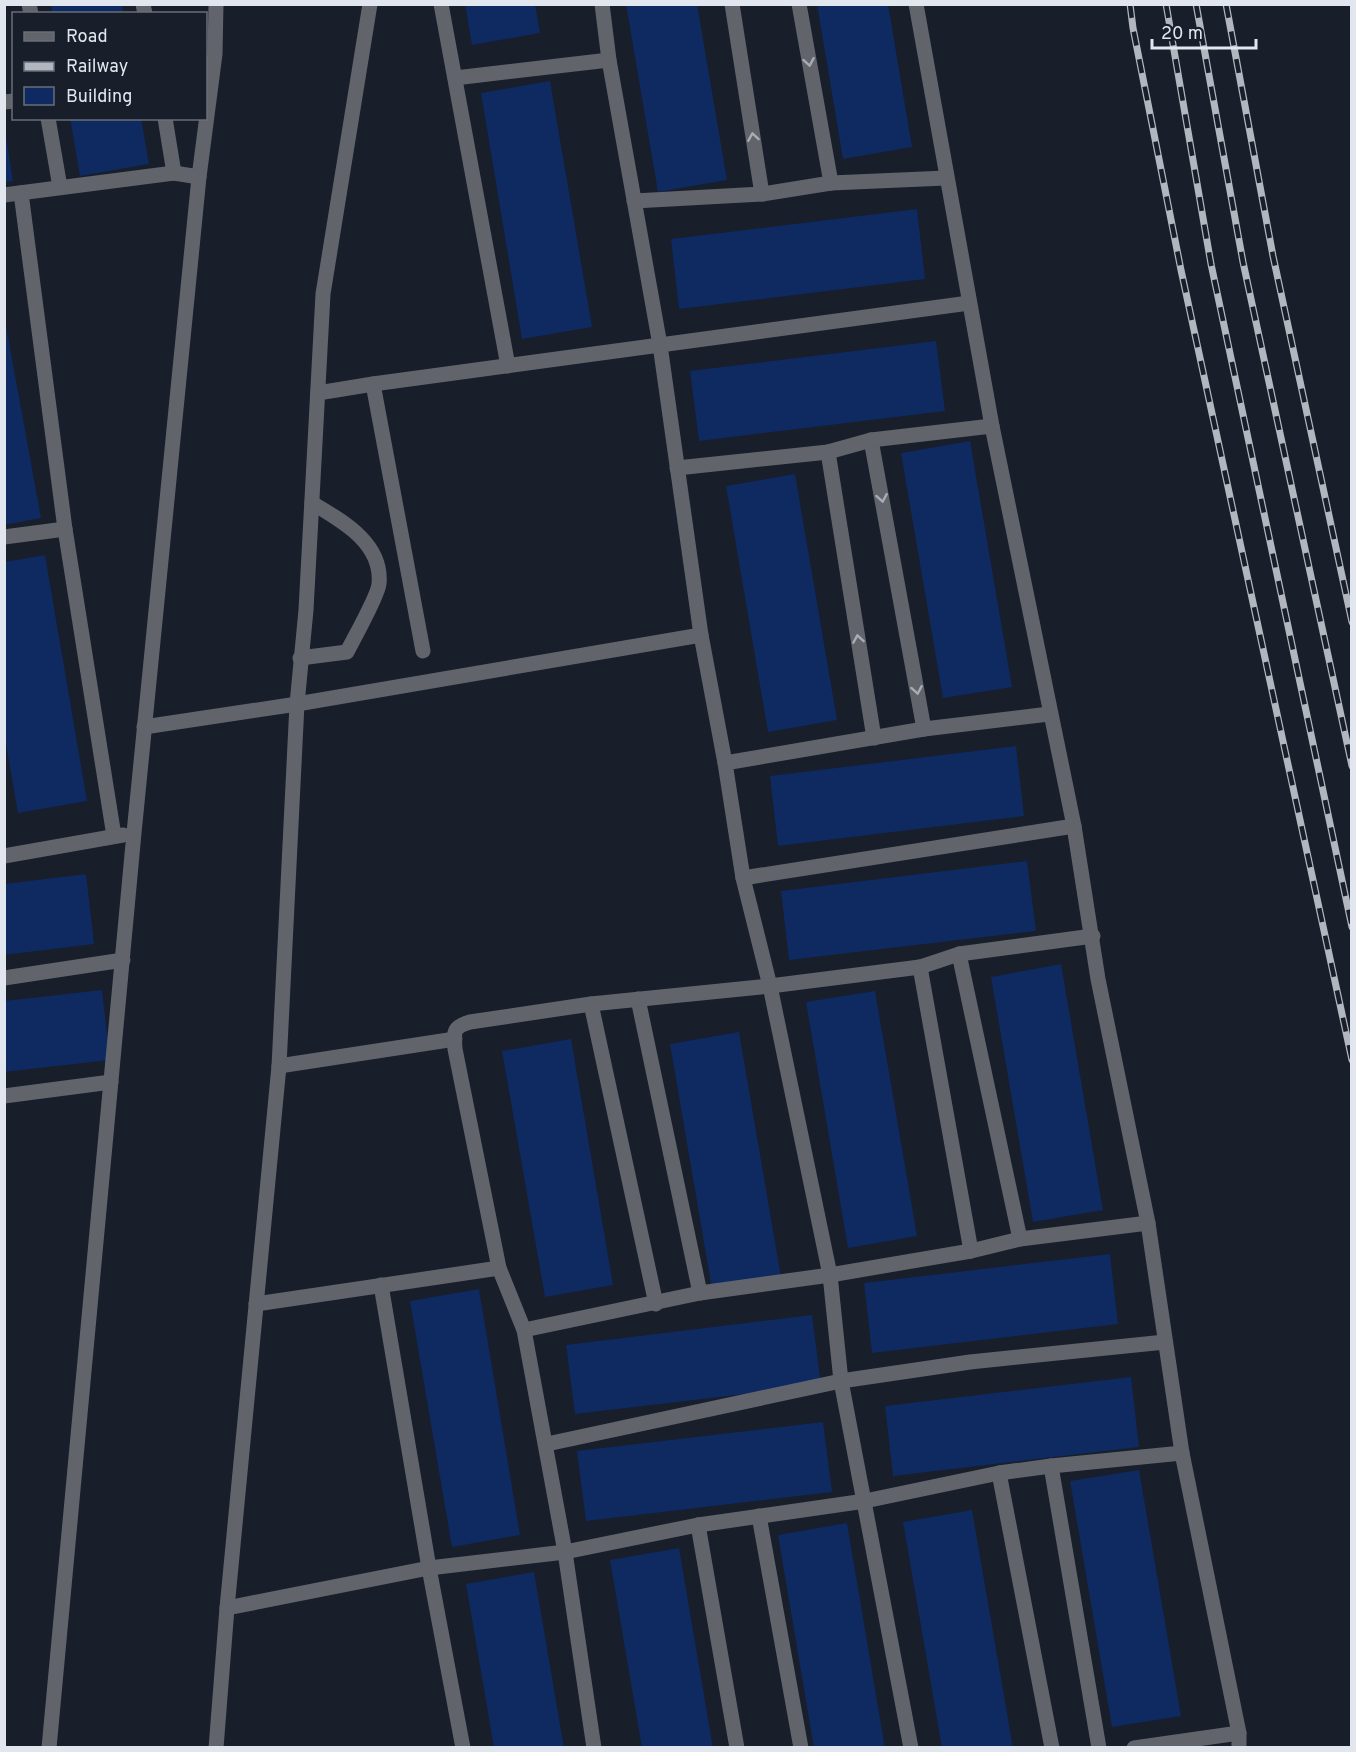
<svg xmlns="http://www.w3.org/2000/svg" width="1356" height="1752" font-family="Overpass,sans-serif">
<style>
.building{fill:#0f2961}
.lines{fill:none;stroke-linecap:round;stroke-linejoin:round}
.minor{stroke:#61646b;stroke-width:15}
.rail-casing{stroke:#b1b6bf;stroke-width:7}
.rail{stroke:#181e2a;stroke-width:4.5;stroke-dasharray:14;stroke-linecap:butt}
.oneway{stroke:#a8acb4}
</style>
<rect width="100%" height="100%" fill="#181e2a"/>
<g class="building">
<polygon points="51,4 122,4 123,14 52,14"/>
<polygon points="465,4 535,4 540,33 472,45"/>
<polygon points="626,4 697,4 727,180 658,192"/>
<polygon points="817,4 888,4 912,147 843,159"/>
<polygon points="550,81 592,327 522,339 481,93"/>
<polygon points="70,118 141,118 149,164 80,176"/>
<polygon points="4,125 13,181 4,182"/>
<polygon points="917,209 925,279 679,309 671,239"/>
<polygon points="4,315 41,518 4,525"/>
<polygon points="936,341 945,411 699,441 690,371"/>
<polygon points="970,441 1012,687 943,698 901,453"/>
<polygon points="795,474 837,720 768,732 726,486"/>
<polygon points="45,555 87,801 18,813 4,733 4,562"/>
<polygon points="1016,746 1024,816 778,846 770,776"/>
<polygon points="1027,861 1036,931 789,960 781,891"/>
<polygon points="86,874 94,944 4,955 4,884"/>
<polygon points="1061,964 1103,1210 1033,1222 991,977"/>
<polygon points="102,990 110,1060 4,1072 4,1001"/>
<polygon points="875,991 917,1236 848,1248 806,1002"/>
<polygon points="739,1032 781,1277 712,1289 670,1044"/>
<polygon points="571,1039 613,1285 545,1297 502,1051"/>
<polygon points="1110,1254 1118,1324 872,1353 864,1283"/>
<polygon points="479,1289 520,1535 452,1547 410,1301"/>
<polygon points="812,1315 821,1385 575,1414 566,1345"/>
<polygon points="1131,1377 1139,1447 893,1476 885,1406"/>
<polygon points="823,1422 832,1492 586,1521 577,1451"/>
<polygon points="1139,1470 1181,1716 1112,1727 1070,1481"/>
<polygon points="972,1510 1013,1748 942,1748 903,1522"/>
<polygon points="847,1523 885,1748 814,1748 778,1535"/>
<polygon points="679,1548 713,1748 642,1748 610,1560"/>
<polygon points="534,1572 564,1748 494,1748 466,1584"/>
</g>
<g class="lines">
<g class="minor">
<polyline points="29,4 31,14"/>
<polyline points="143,4 145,14"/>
<polyline points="441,4 508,366"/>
<polyline points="602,4 609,60 660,345 701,635 725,763 743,878 770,986 830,1275 841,1381 911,1748"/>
<polyline points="732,4 762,194"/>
<polyline points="799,4 831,183"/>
<polyline points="916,4 992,426 1074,826 1098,979 1148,1223 1182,1453 1239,1733 1239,1748"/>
<polyline points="455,78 609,60"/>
<polyline points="4,102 14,101"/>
<polyline points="48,118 60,187"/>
<polyline points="199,177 215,54 216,4"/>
<polyline points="21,193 65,529 114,836"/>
<polyline points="4,195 174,173 165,118"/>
<polyline points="634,201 762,194 831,183 946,178"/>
<polyline points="373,384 423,651"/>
<polyline points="318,393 373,384 969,303"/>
<polyline points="871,440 924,729"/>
<polyline points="828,452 874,738"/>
<polyline points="677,468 828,452 871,440 992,426"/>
<polyline points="4,537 65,529"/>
<path d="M 300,658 L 347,652 C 354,638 378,596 379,584 C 383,543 342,521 312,503"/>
<polyline points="144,727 297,704 701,635"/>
<polyline points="725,763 924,729 1049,714"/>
<polyline points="4,856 123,835"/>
<polyline points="743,878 1074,826"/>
<polyline points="959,954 1020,1239"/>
<polyline points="920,967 971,1251"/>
<polyline points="4,978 123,960"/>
<polyline points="638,999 700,1293"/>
<polyline points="591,1004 656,1304"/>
<polyline points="279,1066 455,1039"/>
<polyline points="4,1096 111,1082"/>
<polyline points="381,1285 429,1568 463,1748"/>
<polyline points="256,1304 499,1268"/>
<polyline points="524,1330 700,1293 830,1275 971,1251 1020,1239 1148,1223"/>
<polyline points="547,1444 841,1381 970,1362 1165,1342"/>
<polyline points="1051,1466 1099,1748"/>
<polyline points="999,1473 1052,1748"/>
<polyline points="759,1516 801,1748"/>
<polyline points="698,1525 737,1748"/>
<polyline points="227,1608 429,1568 565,1552 698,1525 865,1501 999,1473 1051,1466 1182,1453"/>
<polyline points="49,1748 134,833 199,177 174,173"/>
<polyline points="216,1748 227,1608 279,1066 297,704 306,610 323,294 370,4"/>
<path d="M 594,1748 L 565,1552 L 524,1330 L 499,1268 L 455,1049 C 454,1033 452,1027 470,1022 L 591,1004 L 770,986 L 920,967 L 959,954 L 1093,936"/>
<polyline points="1134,1748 1239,1733"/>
</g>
<defs>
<g id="rail">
<polyline points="1130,4 1133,28 1181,270 1352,1060"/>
<polyline points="1166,4 1211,264 1352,927"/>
<polyline points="1196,4 1243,262 1352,766"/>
<polyline points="1226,4 1273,256 1352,622"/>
</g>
</defs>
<use href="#rail" class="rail-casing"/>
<use href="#rail" class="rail"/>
</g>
<defs><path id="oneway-chevron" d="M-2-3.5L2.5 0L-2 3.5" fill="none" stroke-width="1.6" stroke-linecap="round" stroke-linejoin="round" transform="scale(1.5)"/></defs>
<g class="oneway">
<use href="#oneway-chevron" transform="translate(809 62) rotate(80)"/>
<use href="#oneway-chevron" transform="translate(753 137) rotate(-99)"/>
<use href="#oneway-chevron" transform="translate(882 498) rotate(80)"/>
<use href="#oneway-chevron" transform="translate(858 639) rotate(-99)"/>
<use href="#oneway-chevron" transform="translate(917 690) rotate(80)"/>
</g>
<rect width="1356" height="1752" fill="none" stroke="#e2e7ef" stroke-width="12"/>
<rect x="12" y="12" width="195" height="108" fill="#181e2a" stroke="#696e79" stroke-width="1.5"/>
<rect x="24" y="32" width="30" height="9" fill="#61646b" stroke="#696e79" stroke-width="1.5"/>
<text x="66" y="42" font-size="18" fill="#e2e7ef">Road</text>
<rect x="24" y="62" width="30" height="9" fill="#b1b6bf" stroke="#696e79" stroke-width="1.5"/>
<text x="66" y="72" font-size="18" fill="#e2e7ef">Railway</text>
<rect x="24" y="87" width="30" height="18" fill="#0f2961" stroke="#696e79" stroke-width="1.5"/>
<text x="66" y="102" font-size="18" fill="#e2e7ef">Building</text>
<path d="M1152 39v9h104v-9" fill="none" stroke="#e2e7ef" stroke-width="3"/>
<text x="1161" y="39" font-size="18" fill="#e2e7ef" stroke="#181e2a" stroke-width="4.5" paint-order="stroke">20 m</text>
</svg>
